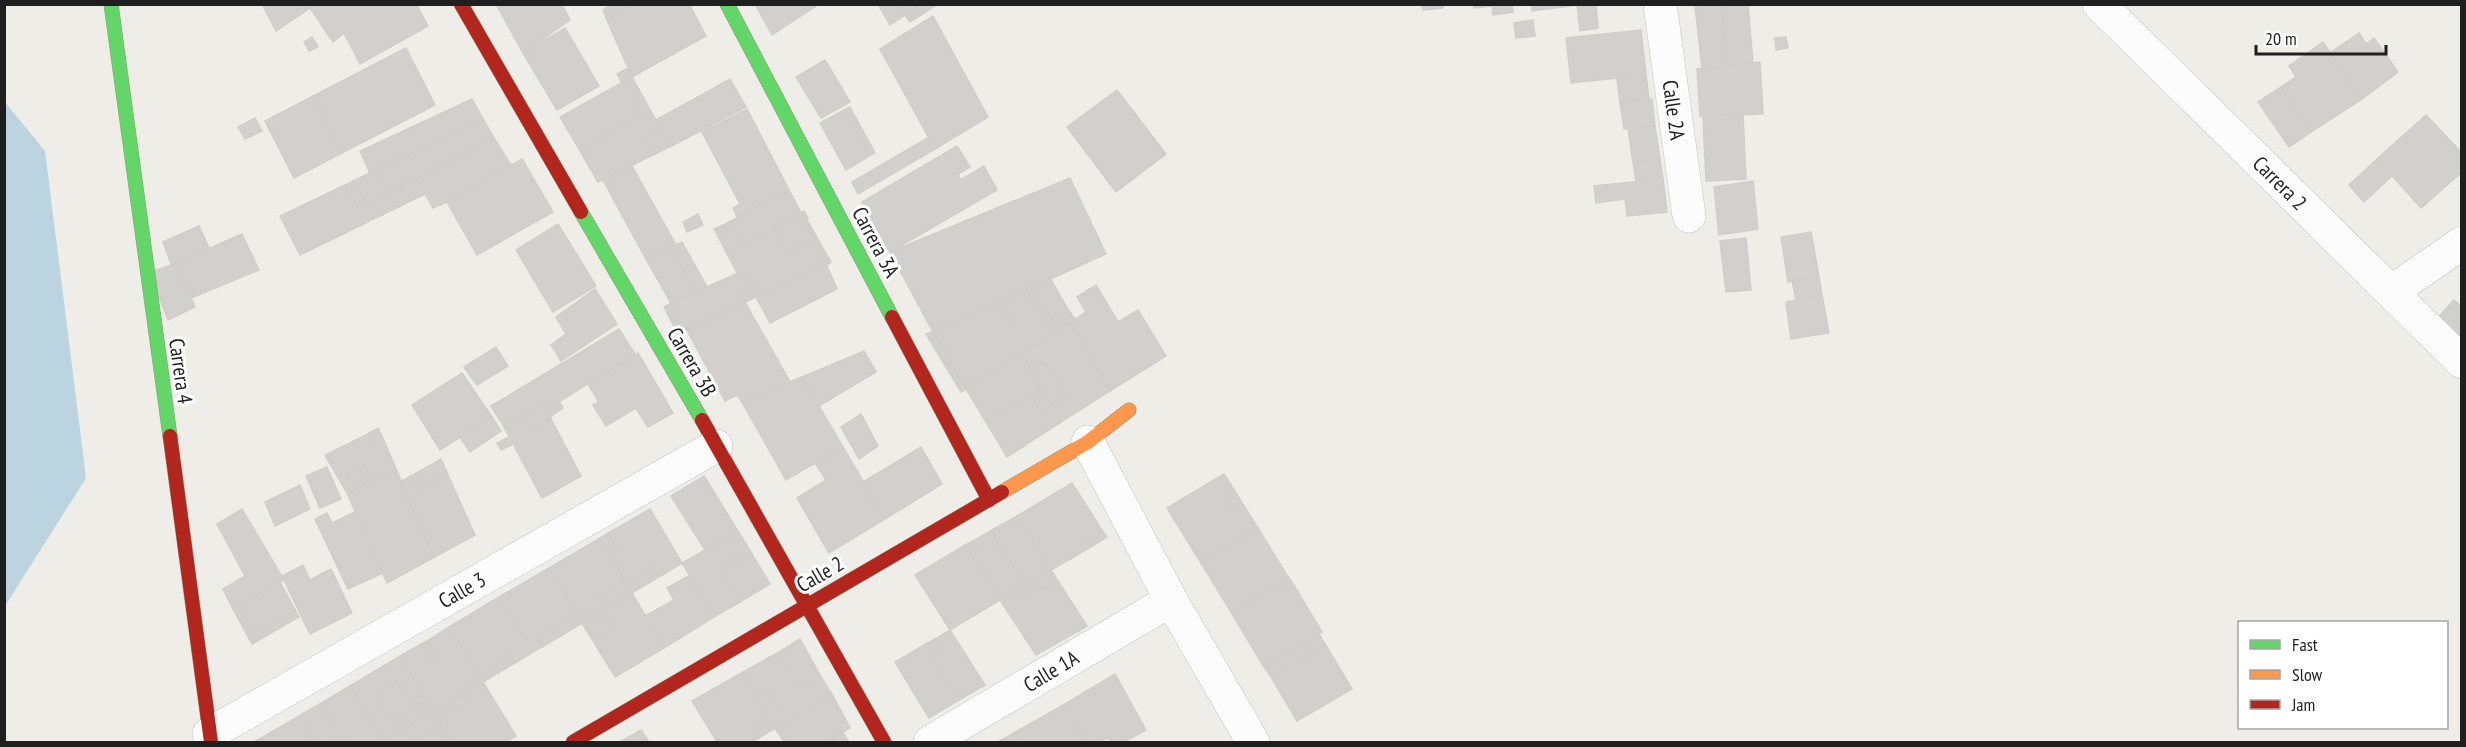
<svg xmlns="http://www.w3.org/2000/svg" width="2466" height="747" font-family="'PT Sans Narrow',sans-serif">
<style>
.water{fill:#bcd4e0}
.building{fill:#d2d0cd;stroke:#d1cec9;stroke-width:1.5}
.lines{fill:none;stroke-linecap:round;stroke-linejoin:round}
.street-casing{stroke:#c6c6c4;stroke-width:34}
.fast-casing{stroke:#939880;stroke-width:15}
.slow-casing{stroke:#939880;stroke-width:15}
.jam-casing{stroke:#939880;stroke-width:15}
.street{stroke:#fcfcfc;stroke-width:33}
.fast{stroke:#63d668;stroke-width:14}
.slow{stroke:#ff974d;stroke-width:14}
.jam{stroke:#b3261e;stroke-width:14}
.labels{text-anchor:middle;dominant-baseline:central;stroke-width:6;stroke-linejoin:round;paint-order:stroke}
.street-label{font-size:21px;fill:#1f1f1f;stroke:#fff}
</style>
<rect width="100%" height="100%" fill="#eeede8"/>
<polygon class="water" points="5,102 45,151 86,478 5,606"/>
<g class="building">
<polygon points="262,4 316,4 276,31"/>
<polygon points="316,4 416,4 428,26 360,64 344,33 333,42 310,8"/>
<polygon points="496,4 562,4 570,20 523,53"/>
<polygon points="608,4 633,4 607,20 603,10 609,6"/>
<polygon points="633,4 689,4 706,36 632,77 607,20"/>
<polygon points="755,4 819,4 772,35"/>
<polygon points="878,4 900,4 905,15 890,25"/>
<polygon points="900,4 921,4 905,15"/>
<polygon points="921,4 938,4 910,22 905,15"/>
<polygon points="1422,4 1443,4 1443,8 1423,10"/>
<polygon points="1474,4 1512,4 1513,12 1493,15 1492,6 1474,8"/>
<polygon points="1532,4 1577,4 1577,5 1532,11"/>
<polygon points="1596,4 1598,28 1580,31 1577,4"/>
<polygon points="1748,4 1753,63 1726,65 1721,5"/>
<polygon points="1721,5 1726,65 1702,68 1695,6"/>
<polygon points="933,16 988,117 935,149 880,49"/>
<polygon points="1533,20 1535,36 1516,38 1514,23"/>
<polygon points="565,28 599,86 557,110 523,53"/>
<polygon points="1641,30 1646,75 1571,83 1566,38"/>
<polygon points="2359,33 2366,44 2374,38 2398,72 2362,99 2330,53"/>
<polygon points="312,37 318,47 309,51 304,42"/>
<polygon points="1786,37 1788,48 1776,50 1775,38"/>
<polygon points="2323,42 2362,99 2311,132 2281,87 2296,77 2289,66"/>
<polygon points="406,48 435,105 342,153 313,96"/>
<polygon points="825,60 850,102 821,118 796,77"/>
<polygon points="1760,62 1763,114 1700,116 1697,69"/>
<polygon points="628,68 632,77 622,83 617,74"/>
<polygon points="1646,75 1649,99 1620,102 1617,79"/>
<polygon points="632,77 641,93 632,98 641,115 579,149 560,117"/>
<polygon points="730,79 746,107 670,147 656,120"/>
<polygon points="2281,87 2311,132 2289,147 2258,102"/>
<polygon points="1117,90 1166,154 1116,192 1067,127"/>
<polygon points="641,93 651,111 641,115 632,98"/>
<polygon points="313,96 342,153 294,178 265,121"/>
<polygon points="472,99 483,119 370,173 360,151"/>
<polygon points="1652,99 1655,126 1624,129 1620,102"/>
<polygon points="850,107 875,153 869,156 844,110"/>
<polygon points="747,109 789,190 737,217 733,208 740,204 702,132"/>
<polygon points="844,110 869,156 846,170 820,123"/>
<polygon points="651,111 660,128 645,136 655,154 598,182 579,149"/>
<polygon points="1743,114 1746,179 1706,181 1703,117"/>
<polygon points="2426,115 2462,153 2462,172 2421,208 2377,159"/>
<polygon points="255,118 262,131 245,139 238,127"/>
<polygon points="483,119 494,138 388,193 376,170"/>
<polygon points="1655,126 1660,159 1633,162 1628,129"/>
<polygon points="660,128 670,147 655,154 645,136"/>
<polygon points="929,137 935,149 858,194 852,182"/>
<polygon points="494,138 511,165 447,202 433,208 425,194 300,255 280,216 345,185 359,209"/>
<polygon points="957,146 970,167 958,174 961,180 984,166 997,190 890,252 862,202"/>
<polygon points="522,159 553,212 477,255 447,202"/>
<polygon points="1660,159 1663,179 1636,181 1633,162"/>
<polygon points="2377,159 2392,176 2364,202 2349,185"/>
<polygon points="632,166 676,245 646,259 603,180"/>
<polygon points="376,170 388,193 366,204 353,181"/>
<polygon points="1070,178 1106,254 933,332 890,252"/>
<polygon points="1663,179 1667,212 1627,216 1625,199 1596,203 1594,186"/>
<polygon points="353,181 366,204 359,209 345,185"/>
<polygon points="1753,181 1758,229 1719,235 1714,187"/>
<polygon points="789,190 801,213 744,245 731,221"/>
<polygon points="804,211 808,218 807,220 831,262 828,264 801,213"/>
<polygon points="801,213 815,238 812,239 799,214"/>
<polygon points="698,214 703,225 687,232 683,222"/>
<polygon points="799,214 812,239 788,252 775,228"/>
<polygon points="731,221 744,245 727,254 720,240 729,236 723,225"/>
<polygon points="558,224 596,286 553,312 516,250"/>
<polygon points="723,225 729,236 720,240 714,229"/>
<polygon points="199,226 210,250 171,264 163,242"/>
<polygon points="775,228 788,252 812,239 826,264 760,295 747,271 739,276 727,254"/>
<polygon points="1811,232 1819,277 1788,282 1781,237"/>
<polygon points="242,234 259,270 191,298 176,263"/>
<polygon points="815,238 828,264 826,264 812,239"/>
<polygon points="1746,238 1751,290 1726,292 1720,241"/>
<polygon points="682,242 707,287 695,292 670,248"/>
<polygon points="670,248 695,292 671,303 646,259"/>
<polygon points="176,263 195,307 168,320 150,273"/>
<polygon points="826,264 837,289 770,323 756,297"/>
<polygon points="747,271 760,295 752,299 739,276"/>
<polygon points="738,273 749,292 741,296 745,302 685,330 671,303"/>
<polygon points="1819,277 1822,295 1796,300 1792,280"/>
<polygon points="1050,278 1069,311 1053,322 1031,287"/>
<polygon points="1096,285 1118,322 1138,310 1166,356 1110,391 1071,322 1086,312 1077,297"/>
<polygon points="1031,287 1053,322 1069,311 1075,319 1053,334 1026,289"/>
<polygon points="595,289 617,324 561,361 551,345 566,334 556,317"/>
<polygon points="1026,289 1053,334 966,389 933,332 995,303 1008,324 1013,321 1001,301"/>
<polygon points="749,292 752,299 745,302 741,296"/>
<polygon points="1822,295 1829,333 1791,339 1786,302"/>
<polygon points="2454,300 2462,307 2462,346 2435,321"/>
<polygon points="1001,301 1013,321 1008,324 995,303"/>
<polygon points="745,302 790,382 742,402 737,395 725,401 687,330"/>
<polygon points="671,303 685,330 678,334 664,307"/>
<polygon points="1071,322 1110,391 1061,422 1054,409 1068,400 1045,361 1030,369 1022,353"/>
<polygon points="619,329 635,354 546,410 544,404 503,425 491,406"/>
<polygon points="933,332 966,389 961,392 926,334"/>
<polygon points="496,347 508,366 477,385 464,367"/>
<polygon points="864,351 876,372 819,406 802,377"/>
<polygon points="638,353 673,413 648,427 636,408 606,426 593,405 599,402 588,384"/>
<polygon points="1022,353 1042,388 986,422 966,389"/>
<polygon points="1045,361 1068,400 1054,409 1030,369"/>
<polygon points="462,373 492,417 440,450 412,405"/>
<polygon points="802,377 843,447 786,480 742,402"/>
<polygon points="1042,388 1052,404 1041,411 1030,395"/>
<polygon points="1030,395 1041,411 1052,404 1061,422 1007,457 986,422"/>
<polygon points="559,401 563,408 550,417 546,410"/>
<polygon points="544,404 551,419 532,429 525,414"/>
<polygon points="525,414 532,429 551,419 581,476 542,498 503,425"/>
<polygon points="861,414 878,446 859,459 841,427"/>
<polygon points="492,417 501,431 470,452 460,437"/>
<polygon points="378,428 382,436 369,443 364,436"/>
<polygon points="364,436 369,443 382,436 414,511 412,511 394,471 347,493 325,455"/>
<polygon points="509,437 513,444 501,450 497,443"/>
<polygon points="843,447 885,519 829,553 797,498 826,480 815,463"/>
<polygon points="921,447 942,484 885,519 863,482"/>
<polygon points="441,459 448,475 418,490 411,476"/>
<polygon points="365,465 369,476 351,484 347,473"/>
<polygon points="327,467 341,499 320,508 306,476"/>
<polygon points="394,471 435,557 387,583 347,493"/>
<polygon points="1224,474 1235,491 1225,498 1232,509 1242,503 1258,528 1201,563 1167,508"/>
<polygon points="448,475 475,535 435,557 401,481 411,476 418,490"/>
<polygon points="704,476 738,531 705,550 671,496"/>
<polygon points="1072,483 1102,530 1087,540 1091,547 1051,570 1017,516"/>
<polygon points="300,485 310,509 275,526 265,502"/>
<polygon points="1235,491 1242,503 1232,509 1225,498"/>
<polygon points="242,509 284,580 233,609 223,589 245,576 217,524"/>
<polygon points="650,509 682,563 659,577 653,567 634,578 640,588 632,593 609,553 617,548 608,535 600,538"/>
<polygon points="355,512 383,573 348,589 315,519 327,513 332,523"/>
<polygon points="1017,516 1051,570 1025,585 990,531"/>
<polygon points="1258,528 1288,577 1231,612 1201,563"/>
<polygon points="1102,530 1107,537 1091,547 1087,540"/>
<polygon points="738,531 752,554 748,557 744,551 726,564 728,569 723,572 740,602 714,617 682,563"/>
<polygon points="990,531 1025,585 1000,600 976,563 984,558 973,541"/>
<polygon points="608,535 617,548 609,553 601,539"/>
<polygon points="600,538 624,580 598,597 602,603 579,616 549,568"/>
<polygon points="973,541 984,558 976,563 965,545"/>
<polygon points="965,545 1000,600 950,630 915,575"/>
<polygon points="744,551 748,557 728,569 726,564"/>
<polygon points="752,554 770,584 740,602 723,572"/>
<polygon points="303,565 310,580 331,569 352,613 310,634 282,576"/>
<polygon points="653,567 659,577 640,588 634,578"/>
<polygon points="549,568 582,623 574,628 568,617 536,637 542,647 533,652 499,597"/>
<polygon points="1051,570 1058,581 1022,598 1016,591"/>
<polygon points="690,575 714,617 664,648 645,616 674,600 667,588"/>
<polygon points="1288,577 1291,581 1284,585 1288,592 1295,587 1322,632 1264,667 1231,612"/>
<polygon points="624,580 632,593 582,623 579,616 602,603 598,597"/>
<polygon points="1058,581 1087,626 1036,655 1000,600 1016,591 1022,598"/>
<polygon points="1291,581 1295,587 1288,592 1284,585"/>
<polygon points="280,582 295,610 255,634 239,606"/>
<polygon points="632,593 664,648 615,677 592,639 617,624 611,615 586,630 582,623"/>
<polygon points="499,597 533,652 515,663 510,654 493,664 498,673 483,682 449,627"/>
<polygon points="239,606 255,634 295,610 299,617 252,644 233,609"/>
<polygon points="611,615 617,624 592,639 586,630"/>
<polygon points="568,617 574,628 542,647 536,637"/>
<polygon points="449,627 479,676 466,683 469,690 432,712 400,656 421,644 431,663 438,659 427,641"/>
<polygon points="950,630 985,685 959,700 931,657 943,649 935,639"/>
<polygon points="1319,634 1325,644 1271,677 1264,667"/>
<polygon points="800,639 821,677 799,689 779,652"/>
<polygon points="935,639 943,649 931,657 924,645"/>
<polygon points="427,641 438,659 431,663 421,644"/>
<polygon points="1325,644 1352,689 1297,721 1271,677"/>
<polygon points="924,645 959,700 929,718 895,662"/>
<polygon points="779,652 799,689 821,677 833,696 787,722 769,690 757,696 743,672"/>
<polygon points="510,654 515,663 498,673 493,664"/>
<polygon points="400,656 426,700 413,708 398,682 375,696 391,722 397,718 404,728 383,741 350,686"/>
<polygon points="743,672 769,717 751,727 759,738 752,742 717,742 692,701"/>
<polygon points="1115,674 1146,730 1124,742 1111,742 1108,738 1100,742 1086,742 1065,704"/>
<polygon points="479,676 483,682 469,690 466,683"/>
<polygon points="398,682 413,708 391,722 375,696"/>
<polygon points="483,682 516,736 505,742 451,742 437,720 466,702 461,694"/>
<polygon points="350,686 383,741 315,742 299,716"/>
<polygon points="769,690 787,722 775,728 757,696"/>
<polygon points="461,694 466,702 437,720 432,712"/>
<polygon points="833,696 850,728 827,742 784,742 775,728"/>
<polygon points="426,700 432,712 404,728 397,718"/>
<polygon points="325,704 336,721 329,724 320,707"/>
<polygon points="1065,704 1086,742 1020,742 1014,733"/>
<polygon points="432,712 441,725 413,742 404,728"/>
<polygon points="299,716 315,742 254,742"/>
<polygon points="769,717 775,728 759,738 751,727"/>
<polygon points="441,725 451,742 415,742"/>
<polygon points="404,728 413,742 384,742 383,741"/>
<polygon points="641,730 649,742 620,742"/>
<polygon points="843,733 849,742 827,742"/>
<polygon points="1014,733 1020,742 998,742"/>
</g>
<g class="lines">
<defs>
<g id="street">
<polyline points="1660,4 1689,216"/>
<polyline points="2099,4 2462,362"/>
<polyline points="2391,292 2462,243"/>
<polyline points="1088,442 1171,600 1253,742"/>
<polyline points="209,734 716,446"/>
<polyline points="930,742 1171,600"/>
</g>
<g id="fast">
<polyline points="111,4 170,436"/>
<polyline points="727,4 892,317"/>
<polyline points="581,212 702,420"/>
</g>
<polyline id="slow" points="1002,492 1088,442 1129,410"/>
<g id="jam">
<polyline points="461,4 581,212"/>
<polyline points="892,317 989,500"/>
<polyline points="702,420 884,742"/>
<polyline points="170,436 211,742"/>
<polyline points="573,742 1002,492"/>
</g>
</defs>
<use href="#street" class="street-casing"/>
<use href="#fast" class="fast-casing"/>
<use href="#slow" class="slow-casing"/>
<use href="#jam" class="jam-casing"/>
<use href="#street" class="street"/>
<use href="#fast" class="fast"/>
<use href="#slow" class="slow"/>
<use href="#jam" class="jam"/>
</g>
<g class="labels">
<g class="street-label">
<text transform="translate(1674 110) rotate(82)">Calle 2A</text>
<text transform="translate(2280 183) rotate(45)">Carrera 2</text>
<text transform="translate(876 242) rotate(62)">Carrera 3A</text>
<text transform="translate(692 362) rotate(60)">Carrera 3B</text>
<text transform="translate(181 371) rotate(82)">Carrera 4</text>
<text transform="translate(820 574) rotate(-30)">Calle 2</text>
<text transform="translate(462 590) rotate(-30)">Calle 3</text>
<text transform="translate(1051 671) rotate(-31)">Calle 1A</text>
</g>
</g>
<rect width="2466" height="747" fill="none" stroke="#1f1f1f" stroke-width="12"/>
<rect x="2238" y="621" width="210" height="108" fill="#ffffff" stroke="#a5a5a5" stroke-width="1.5"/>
<rect x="2250" y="640" width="30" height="9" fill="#63d668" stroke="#a5a5a5" stroke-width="1.5"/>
<text x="2292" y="651" font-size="18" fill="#1f1f1f">Fast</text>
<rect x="2250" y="670" width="30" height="9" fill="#ff974d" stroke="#a5a5a5" stroke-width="1.5"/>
<text x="2292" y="681" font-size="18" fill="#1f1f1f">Slow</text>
<rect x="2250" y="700" width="30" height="9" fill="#b3261e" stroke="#a5a5a5" stroke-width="1.5"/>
<text x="2292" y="711" font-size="18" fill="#1f1f1f">Jam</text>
<path d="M2256 45v9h130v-9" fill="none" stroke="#1f1f1f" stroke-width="3"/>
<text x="2265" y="45" font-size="18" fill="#1f1f1f" stroke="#ffffff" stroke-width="4.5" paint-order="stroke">20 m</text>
</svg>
